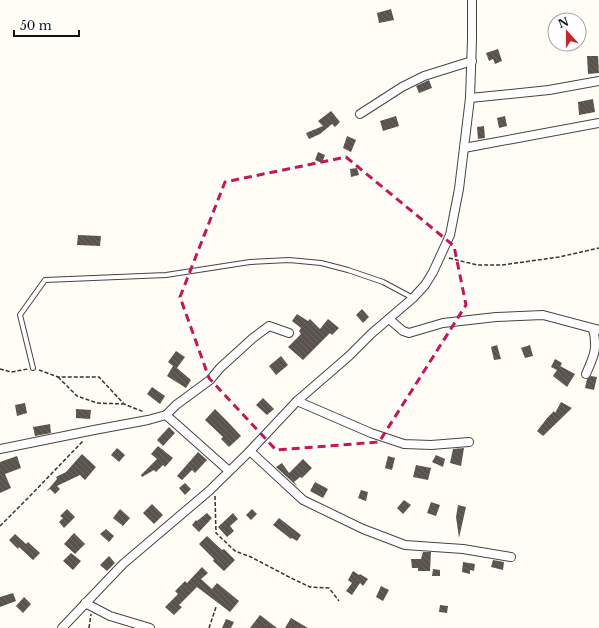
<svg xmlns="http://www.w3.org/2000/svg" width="599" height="628" font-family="'Libre Baskerville',serif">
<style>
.building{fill:url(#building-back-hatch)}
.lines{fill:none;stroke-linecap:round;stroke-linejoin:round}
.service-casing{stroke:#444;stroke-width:6}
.minor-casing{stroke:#444;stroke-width:10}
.path{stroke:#333;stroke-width:1.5;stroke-dasharray:4 2;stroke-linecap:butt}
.service{stroke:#fff;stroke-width:4}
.minor{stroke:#fff;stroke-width:8}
.marked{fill:none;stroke:#c2185b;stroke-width:3;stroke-dasharray:8 5;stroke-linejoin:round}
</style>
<defs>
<pattern id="building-back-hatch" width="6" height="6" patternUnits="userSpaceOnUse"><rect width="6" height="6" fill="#5a524d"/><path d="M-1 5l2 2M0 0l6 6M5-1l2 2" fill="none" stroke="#6d6662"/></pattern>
</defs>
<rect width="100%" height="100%" fill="#fffdf5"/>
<g class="building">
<polygon points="391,9 394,20 379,23 377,13"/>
<polygon points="498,49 502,61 495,64 493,59 489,61 486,53"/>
<polygon points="587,56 598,56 599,73 588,74"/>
<polygon points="429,80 432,88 419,93 416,86"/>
<polygon points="593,99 595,112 579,115 578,102"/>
<polygon points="331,111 340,122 335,127 332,124 320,134 309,139 306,133 323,126 318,121"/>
<polygon points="396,116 399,126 383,131 380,121"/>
<polygon points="505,116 507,126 499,128 497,118"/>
<polygon points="484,126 485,138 478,139 477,127"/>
<polygon points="347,136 356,140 351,152 343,148"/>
<polygon points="318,152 325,155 322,163 315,160"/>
<polygon points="357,168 359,175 351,177 350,169"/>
<polygon points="78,235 101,236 100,246 77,245"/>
<polygon points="362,309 369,317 363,323 356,315"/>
<polygon points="297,314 308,321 310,319 320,329 328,319 339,328 332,335 330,333 303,360 288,347 301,334 299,331 301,328 292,321"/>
<polygon points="497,345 501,359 494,360 491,347"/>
<polygon points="530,345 533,356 525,358 521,348"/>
<polygon points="176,351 185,357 177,368 191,380 186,388 167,376 173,366 168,362"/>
<polygon points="281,356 288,365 276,375 269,366"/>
<polygon points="555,359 562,363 560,367 560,366 575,374 567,387 553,376 557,370 551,367"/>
<polygon points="591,376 597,377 594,390 585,388 587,379"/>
<polygon points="152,387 165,396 160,404 147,394"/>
<polygon points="263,398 274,409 267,415 256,405"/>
<polygon points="561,402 572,408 543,436 537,431 548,417 554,411 555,413"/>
<polygon points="25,403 27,413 17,416 15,405"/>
<polygon points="76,409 91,410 90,419 76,418"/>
<polygon points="215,409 228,422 241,436 229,447 221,439 223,437 205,420"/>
<polygon points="50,424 51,433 35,436 33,427"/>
<polygon points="169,427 175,433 163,446 157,440"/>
<polygon points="158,446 173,458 165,467 163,465 156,472 154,470 142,477 141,475 157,459 151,454"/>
<polygon points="117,448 125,455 119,462 111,455"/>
<polygon points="464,448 461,466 450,463 453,449"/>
<polygon points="198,452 207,460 195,473 192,470 182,480 177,476"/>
<polygon points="82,454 96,467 85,480 80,475 57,486 60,489 55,494 50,489 46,492 57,479 56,477 66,472"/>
<polygon points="436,455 445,459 443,467 432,462"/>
<polygon points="17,456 21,468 5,474 11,488 0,493 0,462"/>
<polygon points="388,456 395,458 392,470 385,468"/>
<polygon points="303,459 312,468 302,478 300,477 294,482 298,487 276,467 282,463 289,473"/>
<polygon points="416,465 431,468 428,480 413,477"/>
<polygon points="315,482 328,489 323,498 310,491"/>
<polygon points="185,483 191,489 185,495 179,488"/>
<polygon points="361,490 368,492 366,501 358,498"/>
<polygon points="404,500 411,505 403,514 397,508"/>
<polygon points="431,502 440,505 436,516 427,513"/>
<polygon points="152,504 163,515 154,524 143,513"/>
<polygon points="458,505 466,507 459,538 456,517"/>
<polygon points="67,509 75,517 64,528 59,522 63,518 60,516"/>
<polygon points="120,509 130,518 123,526 113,518"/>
<polygon points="252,509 257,514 251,520 246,515"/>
<polygon points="207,513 212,518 199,532 192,525 196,520 197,521"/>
<polygon points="233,513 238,519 230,526 234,531 227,537 218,527"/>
<polygon points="279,518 301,535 297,541 292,538 291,539 273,525"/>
<polygon points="106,529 114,536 109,542 100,534"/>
<polygon points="74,533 85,544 75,554 64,544"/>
<polygon points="15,534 26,544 28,542 40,553 33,560 19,547 18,549 9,540"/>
<polygon points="207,536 222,550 224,549 235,560 224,571 213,561 214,559 199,544"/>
<polygon points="423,552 431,552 430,571 418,571 418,568 412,568 411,559 421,559"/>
<polygon points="71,553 81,561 73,570 63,561"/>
<polygon points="109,556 115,563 107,571 100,565"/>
<polygon points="493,560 504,562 503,570 491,567"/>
<polygon points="463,562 475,564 474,571 470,570 470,574 462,572"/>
<polygon points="202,567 208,573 201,579 212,589 217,583 239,601 230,612 197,587 179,605 182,607 174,615 165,607 178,594 175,591 185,581 187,583"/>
<polygon points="433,569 440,570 440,576 432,576"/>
<polygon points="353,571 359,575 360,574 368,579 363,586 360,583 352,595 346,591 352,583 348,580"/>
<polygon points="381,586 389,590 383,601 376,597"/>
<polygon points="13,593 16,601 0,607 0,597"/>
<polygon points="24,597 31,604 23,613 16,606"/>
<polygon points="440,605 448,606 447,613 439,612"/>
<polygon points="260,615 277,628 250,628"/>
<polygon points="291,618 308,628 285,628"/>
<polygon points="226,619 234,622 231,628 222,628"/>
</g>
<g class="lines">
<defs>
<polyline id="service" points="33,368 20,315 45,280 166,275 250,262 289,260 321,263 348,270 383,282 413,298"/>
<g id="minor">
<polyline points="470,98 549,90 599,81"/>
<polyline points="360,114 402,87 424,76 472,61"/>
<polyline points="464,148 599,123"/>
<polyline points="389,319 403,331 409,333 443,323 496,317 543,315 599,330"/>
<path d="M 586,374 C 594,356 598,348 593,329"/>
<polyline points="297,401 371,433 404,444 431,445 469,442"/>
<polyline points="166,415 176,405 210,380 220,368 253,338 269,326 289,333"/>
<polyline points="0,449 94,430 148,420 166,415 229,471"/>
<polyline points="250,451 303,500 363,529 405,545 463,549 511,557"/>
<polyline points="85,603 110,616 150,628"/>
<polyline points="62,628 123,564 209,491 250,451 297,401 349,356 371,334 413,298 425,285 433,272 450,235 459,189 470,98 472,39 472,0"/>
</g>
</defs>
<use href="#service" class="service-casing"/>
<use href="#minor" class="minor-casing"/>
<g class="path">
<polyline points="449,258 477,265 502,265 559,257 599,248"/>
<polyline points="0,369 11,372 28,369"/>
<polyline points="39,370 58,377 99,377 124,404 144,412"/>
<polyline points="58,377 77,396 97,403 123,404"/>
<polyline points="215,496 216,533 235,551 251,557 291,578 310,587 329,588 339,601"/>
<polyline points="0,526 29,497 83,441"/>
<polyline points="89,628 91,614"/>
<polyline points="209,628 216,607"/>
</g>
<use href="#service" class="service"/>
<use href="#minor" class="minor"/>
</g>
<path class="marked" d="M 346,157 L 454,246 L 466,305 L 379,442 L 276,450 L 209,378 L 180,297 L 225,182 Z"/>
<g transform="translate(567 32) rotate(339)"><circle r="19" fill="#ffffff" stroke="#a0a0a0"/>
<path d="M0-3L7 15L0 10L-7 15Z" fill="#c4262e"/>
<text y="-6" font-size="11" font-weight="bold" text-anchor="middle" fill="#111111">N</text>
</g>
<path d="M14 30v6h65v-6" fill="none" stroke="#111111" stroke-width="2"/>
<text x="20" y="30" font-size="12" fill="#111111" stroke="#ffffff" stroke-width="3" paint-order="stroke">50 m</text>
</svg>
